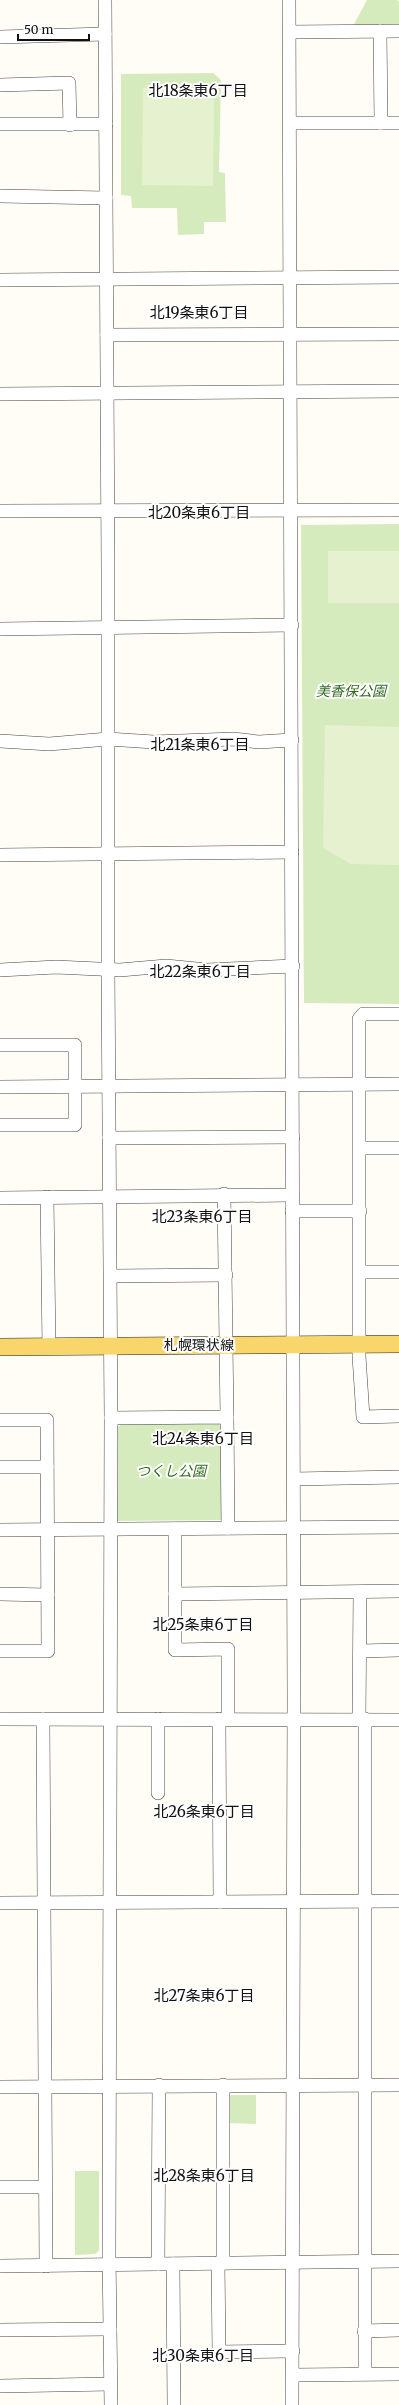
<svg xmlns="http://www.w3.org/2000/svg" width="399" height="2405" font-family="Merriweather,'Noto Sans JP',serif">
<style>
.green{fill:#d5ebbd}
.pitch{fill:#e6f2cf}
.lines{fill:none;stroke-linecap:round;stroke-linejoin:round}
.minor-casing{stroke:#444;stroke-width:14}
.major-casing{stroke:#222;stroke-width:18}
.minor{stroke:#fff;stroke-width:13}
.major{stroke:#f9d66b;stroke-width:17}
.labels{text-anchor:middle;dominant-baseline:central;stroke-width:4;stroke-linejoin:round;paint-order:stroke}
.park-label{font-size:14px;font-style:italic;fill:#2f6b1f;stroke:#fff}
.street-label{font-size:14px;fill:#111;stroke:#fff}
.neighbourhood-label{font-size:15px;fill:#111;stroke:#fff}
</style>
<rect width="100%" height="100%" fill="#fffdf5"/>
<g class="green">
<polygon points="367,0 397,0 399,2 399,26 353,26"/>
<polygon points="213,73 221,80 219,172 225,173 226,222 204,222 204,234 178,235 177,208 132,208 131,196 121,195 121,74"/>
<polygon points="399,524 399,1004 304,1003 301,525"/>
<polygon points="224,1420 224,1520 118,1521 118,1427 124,1421"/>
<polygon points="229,2095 256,2095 256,2124 228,2123"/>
<polygon points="75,2171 99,2171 99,2251 95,2254 75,2255"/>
</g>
<g class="pitch">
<polygon points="143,88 214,89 213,186 142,185"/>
<rect x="328" y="551" width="71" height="52"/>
<polygon points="325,725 399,727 399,865 351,864 323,848"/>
</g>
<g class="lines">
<defs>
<g id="minor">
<polyline points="105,0 108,566 108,970 111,1418 109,2253 111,2405"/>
<polyline points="289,0 294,1701 292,2405"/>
<polyline points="380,31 381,123"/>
<polyline points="290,32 399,31"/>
<polyline points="0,37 105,34"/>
<polyline points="0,85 69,83 70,125"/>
<polyline points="290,123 399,123"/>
<polyline points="0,124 106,124"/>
<polyline points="0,196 106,198"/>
<polyline points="0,280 399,277"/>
<polyline points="107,335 399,334"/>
<polyline points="0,394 399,391"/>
<polyline points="0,511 399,510"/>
<polyline points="0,629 292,625"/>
<polyline points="0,741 49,744 108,739 154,742 233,739 259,742 292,740"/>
<polyline points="0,855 292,852"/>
<polyline points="0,970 56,967 120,970 166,966 207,970 293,966"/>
<polyline points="399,1014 363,1014 359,1019 359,1356 363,1417 399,1416"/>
<polyline points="0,1045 75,1045 75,1125 0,1125"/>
<polyline points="0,1087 399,1084"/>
<polyline points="109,1138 293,1137"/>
<polyline points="360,1148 399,1148"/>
<polyline points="224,1194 227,1417"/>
<polyline points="47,1197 49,1347"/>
<polyline points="0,1198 292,1195"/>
<polyline points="292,1211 360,1211"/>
<polyline points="361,1272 399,1272"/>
<polyline points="111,1276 226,1275"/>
<polyline points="111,1418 227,1417 228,1528"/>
<polyline points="0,1420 47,1420 48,1651 0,1651"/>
<polyline points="0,1467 47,1467"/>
<polyline points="294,1479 399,1477"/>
<polyline points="175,1529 175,1650 228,1649 228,1719"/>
<polyline points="0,1530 399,1527"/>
<polyline points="0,1594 48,1595"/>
<polyline points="175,1594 399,1591"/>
<polyline points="361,1651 399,1650"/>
<polyline points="0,1719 399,1720"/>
<polyline points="43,1719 46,2266"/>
<polyline points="219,1719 220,1902"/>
<polyline points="359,1720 360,1592"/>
<polyline points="158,1793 158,1719"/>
<polyline points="0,1903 399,1901"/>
<polyline points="223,2085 223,2263"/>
<polyline points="0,2087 399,2085"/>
<polyline points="0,2187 45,2187"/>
<polyline points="218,2263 219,2352 293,2351"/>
<polyline points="158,2264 159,2085"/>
<polyline points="173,2264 174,2405"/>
<polyline points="0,2266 399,2261"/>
<polyline points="0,2330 110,2329"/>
<polyline points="364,2331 399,2330"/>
<polyline points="365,2373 365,1719"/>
<polyline points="293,2375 399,2374"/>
<polyline points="0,2386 110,2384"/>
</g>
<polyline id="major" points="0,1347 399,1344"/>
</defs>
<use href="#minor" class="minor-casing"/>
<use href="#major" class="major-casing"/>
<use href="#minor" class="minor"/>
<use href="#major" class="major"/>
</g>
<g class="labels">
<g class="park-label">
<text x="351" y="691">美香保公園</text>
<text x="171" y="1471">つくし公園</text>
</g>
<g class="street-label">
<text x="199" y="1345">札幌環状線</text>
</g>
<g class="neighbourhood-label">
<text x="198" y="90">北18条東6丁目</text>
<text x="199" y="312">北19条東6丁目</text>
<text x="199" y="512">北20条東6丁目</text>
<text x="200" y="744">北21条東6丁目</text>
<text x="200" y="971">北22条東6丁目</text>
<text x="202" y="1216">北23条東6丁目</text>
<text x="203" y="1438">北24条東6丁目</text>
<text x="203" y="1624">北25条東6丁目</text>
<text x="204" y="1811">北26条東6丁目</text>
<text x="204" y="1995">北27条東6丁目</text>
<text x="204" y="2175">北28条東6丁目</text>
<text x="203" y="2355">北30条東6丁目</text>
</g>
</g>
<path d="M18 34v6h71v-6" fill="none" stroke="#111111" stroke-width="2"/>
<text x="24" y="34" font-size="12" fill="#111111" stroke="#ffffff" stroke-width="3" paint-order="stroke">50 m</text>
</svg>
